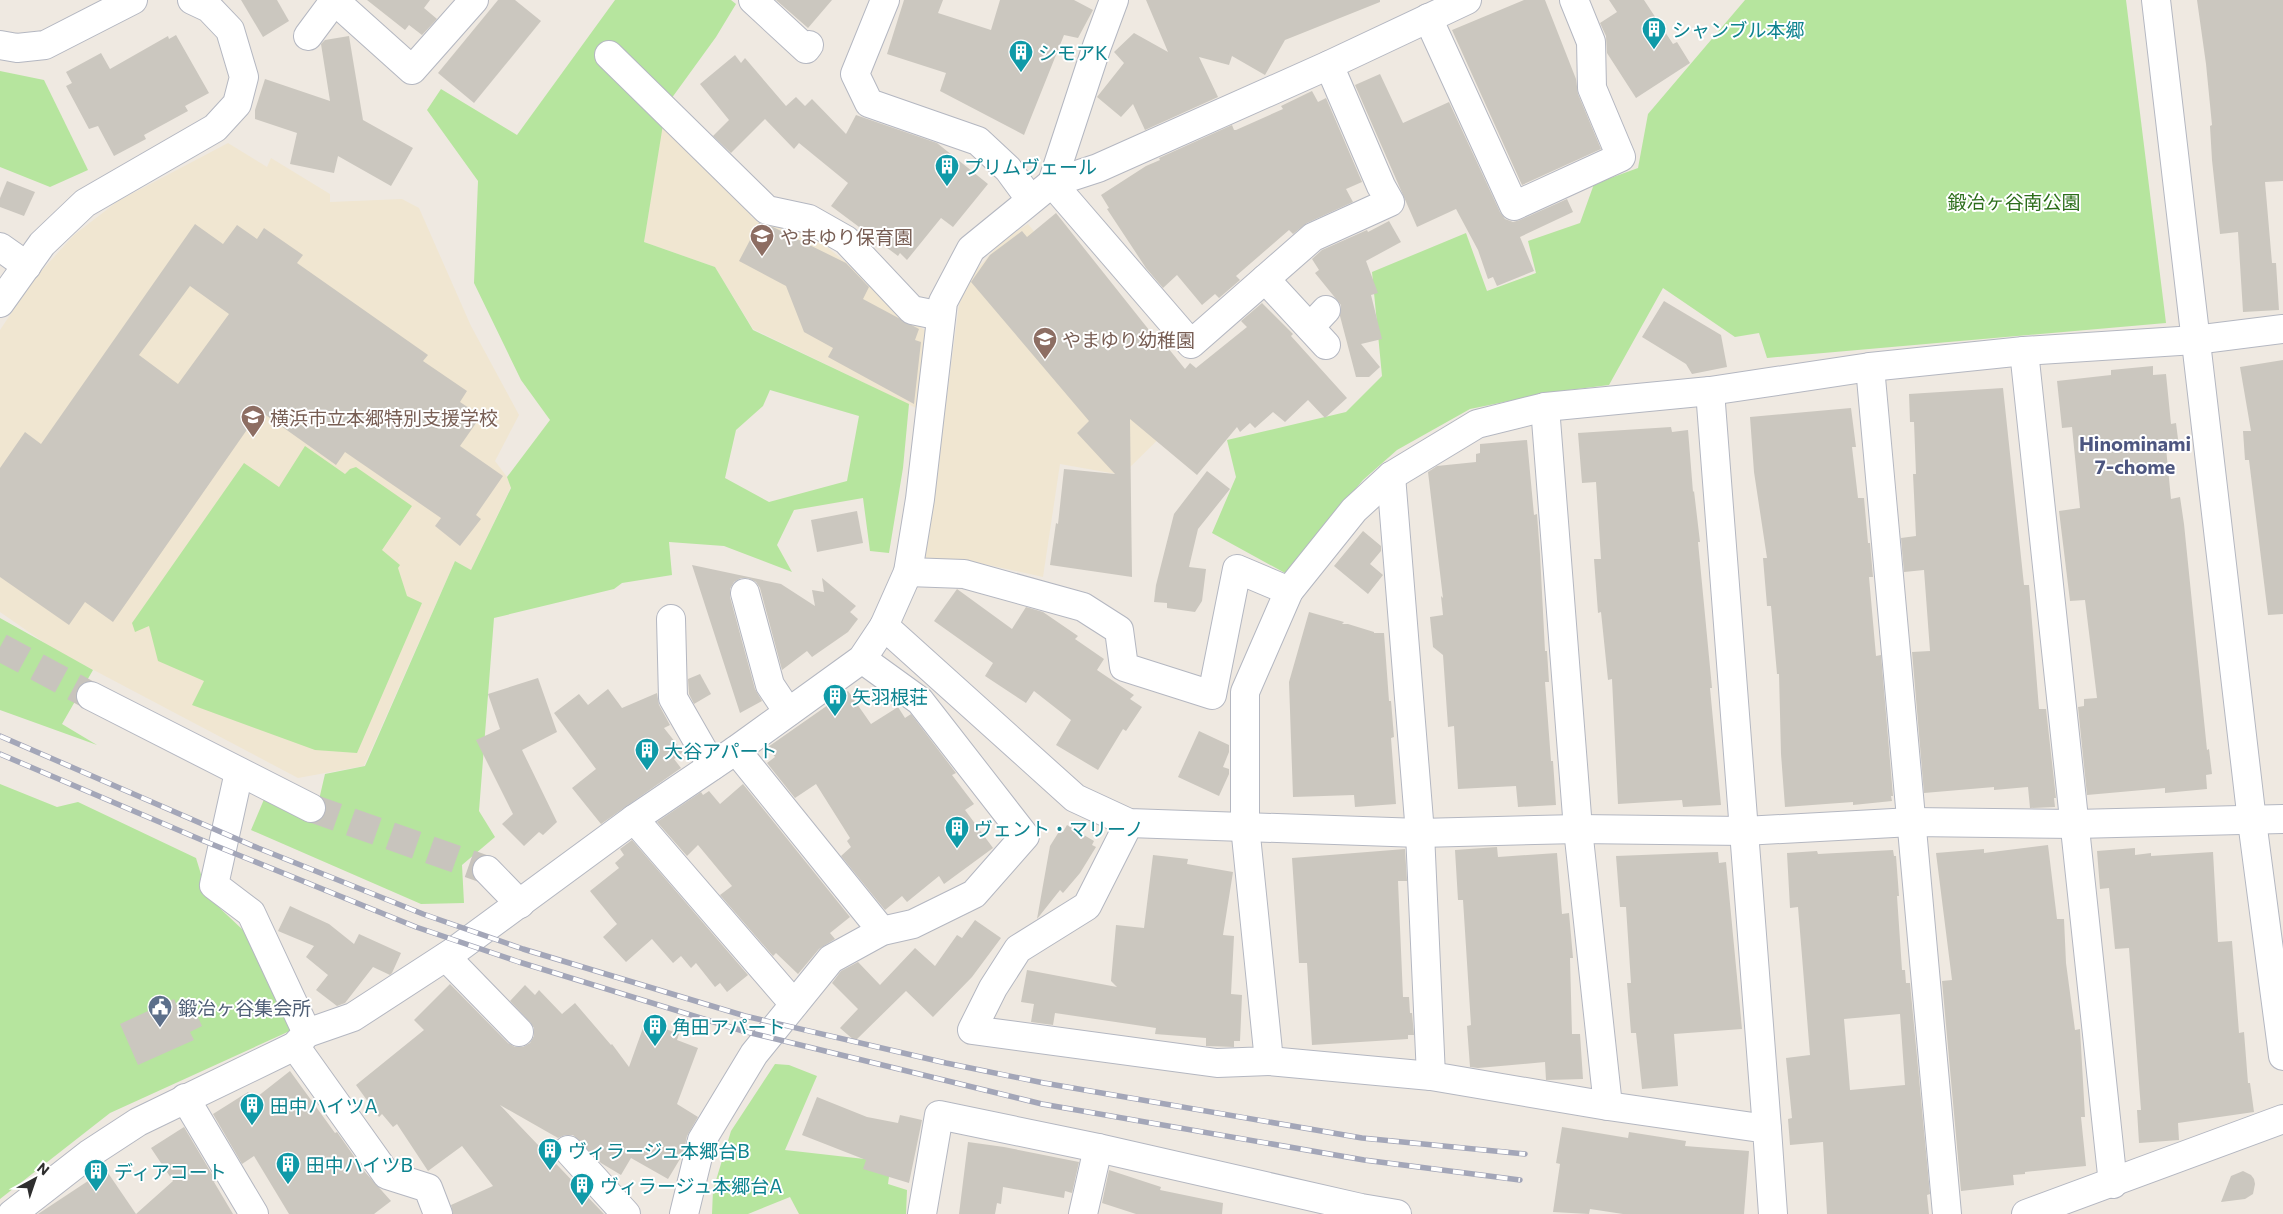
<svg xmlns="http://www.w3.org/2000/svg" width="2283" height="1214" font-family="Commissioner,'Noto Sans JP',sans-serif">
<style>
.education{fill:#f0e6d1}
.green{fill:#b6e59e;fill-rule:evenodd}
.building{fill:#cbc7bf;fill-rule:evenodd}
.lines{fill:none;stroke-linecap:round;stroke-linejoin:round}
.minor-tunnel{stroke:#c8c4bd;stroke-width:28;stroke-dasharray:28 14;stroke-linecap:butt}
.minor-casing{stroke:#b4b7c1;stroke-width:30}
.minor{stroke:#fff;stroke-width:28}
.rail-casing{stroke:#a3a6b8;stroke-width:5.5}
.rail{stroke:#fff;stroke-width:4;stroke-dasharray:11;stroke-linecap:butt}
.labels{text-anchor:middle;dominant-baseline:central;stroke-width:4;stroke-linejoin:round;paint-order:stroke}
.culture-label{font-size:19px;fill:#0d838f;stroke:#fff;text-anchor:start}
.park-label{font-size:19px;fill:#2c6e1b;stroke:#fff}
.education-label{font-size:19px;fill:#785e54;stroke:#fff;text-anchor:start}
.service-label{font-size:19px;fill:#4e5e75;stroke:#fff;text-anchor:start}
.neighbourhood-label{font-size:20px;font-weight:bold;fill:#4d5680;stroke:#fff}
</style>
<rect width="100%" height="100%" fill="#efe9e1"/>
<g class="education">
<polygon points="663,121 750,208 751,217 786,227 827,247 877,288 895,310 926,331 916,408 753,329 715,267 644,242"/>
<polygon points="228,143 267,167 271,158 330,194 330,202 402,199 419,208 471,326 519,415 495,461 507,477 511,487 471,570 455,561 364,766 298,778 52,648 0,612 0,330 34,279 74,235 118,201"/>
<polygon points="1028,224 1183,415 1122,475 1060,464 1043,577 965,560 930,563 925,561 959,305 970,277 1004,239"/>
</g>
<g class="green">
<path d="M 615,0 L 731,0 L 736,4 L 716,37 L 666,106 L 644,242 L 715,267 L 753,330 L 909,404 L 903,468 L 889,553 L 870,551 L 863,498 L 794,510 L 777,545 L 792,572 L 724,546 L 669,542 L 672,575 L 622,583 L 614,589 L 494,618 L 479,811 L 495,837 L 462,865 L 464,903 L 421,904 L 251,830 L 265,797 L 315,817 L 325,774 L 365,766 L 455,561 L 471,570 L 511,488 L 507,477 L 550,420 L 521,380 L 474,283 L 478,181 L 427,110 L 441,89 L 517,135 ZM 770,390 L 859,416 L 847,481 L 769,502 L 725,478 L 736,430 L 763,406 Z"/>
<polygon points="1745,0 2126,0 2166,323 1767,358 1759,333 1735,337 1663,288 1609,385 1553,392 1470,409 1397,450 1363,480 1285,573 1212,533 1236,477 1227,440 1346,412 1382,376 1372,272 1466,233 1487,291 1536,273 1528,241 1580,223 1594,184 1638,168 1648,114"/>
<polygon points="0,71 44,80 88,170 50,187 0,167"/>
<polygon points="305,446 345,474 350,469 356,467 412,506 382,550 400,565 398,568 407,596 422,603 357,753 315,750 192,705 204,681 158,661 149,626 135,632 132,623 244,463 279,487"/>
<polygon points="0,618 93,670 62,724 97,745 0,710"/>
<polygon points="0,784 57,807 78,802 196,858 208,897 244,931 292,1030 110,1113 0,1199"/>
<polygon points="775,1064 789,1065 817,1076 785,1150 891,1162 888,1184 907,1190 906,1214 799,1214 790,1197 748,1214 712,1214 713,1190 731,1131"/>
</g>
<g class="building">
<polygon points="241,0 277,0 289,21 263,37"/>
<polygon points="367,0 430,0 424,8 437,19 422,35 409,25 405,30"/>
<polygon points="498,0 515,0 541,21 474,103 438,73"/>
<polygon points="776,0 832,0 808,28"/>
<polygon points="904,0 943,0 938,13 991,30 1000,0 1074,0 1093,10 1078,38 1064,35 1024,135 940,91 946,73 887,54"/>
<polygon points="1146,0 1380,0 1380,2 1285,40 1265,75 1232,56 1229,65 1199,57 1218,97 1145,130 1133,104 1121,117 1097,97 1124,63 1114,52 1134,33 1168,52"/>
<polygon points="1524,0 1545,0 1576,79 1578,94 1601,149 1522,185 1452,30"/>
<polygon points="1609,0 1644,0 1673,44 1677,42 1690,63 1636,98 1607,53 1606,36 1600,23 1617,12"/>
<polygon points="2197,0 2283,0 2283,181 2265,182 2272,263 2276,263 2279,310 2243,312 2238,232 2220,234 2212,160 2210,126 2212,125 2206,64"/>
<polygon points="176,35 209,93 185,106 188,111 144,135 146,139 114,156 98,126 89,129 66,86 72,83 66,72 101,53 110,69 168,36 169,39"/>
<polygon points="349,36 363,120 413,148 391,186 338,156 334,173 290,164 297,133 255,119 255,110 265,79 330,101 321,44 325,40"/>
<polygon points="735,55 741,63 745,58 786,106 796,97 805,106 812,99 846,134 856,115 937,143 988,184 953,227 941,218 907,260 900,253 898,256 831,206 848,183 799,143 794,149 765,119 731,153 713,136 729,120 700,84"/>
<polygon points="1380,74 1403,123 1449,102 1500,212 1505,219 1513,222 1520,220 1567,199 1573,212 1520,237 1534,271 1497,286 1493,277 1488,279 1478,250 1456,209 1417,227 1355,85"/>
<polygon points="1312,91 1318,102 1326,98 1362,182 1346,189 1353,202 1307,223 1293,234 1289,230 1236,276 1240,280 1219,298 1215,294 1202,305 1177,275 1163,288 1146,268 1107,209 1109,208 1101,195 1146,166 1160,160 1159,158 1232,125 1234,130 1236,130 1283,109 1281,106"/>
<polygon points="7,181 35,192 24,216 0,207 0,198"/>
<polygon points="1056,213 1157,340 1160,338 1185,369 1190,363 1196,368 1247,327 1241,321 1262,303 1293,334 1291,336 1347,398 1325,418 1308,400 1285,422 1273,412 1255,428 1250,423 1240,432 1237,427 1197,475 1130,419 1132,577 1050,565 1056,523 1058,524 1064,469 1115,474 1077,433 1089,421 971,282 990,255 1022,231 1027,237"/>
<polygon points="1389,221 1401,242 1366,261 1378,293 1371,295 1382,339 1361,344 1380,367 1369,377 1356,377 1340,316 1341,305 1315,273 1319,270 1312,259 1322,250 1367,230 1368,232"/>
<polygon points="759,223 773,227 846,263 869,287 863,299 919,329 915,340 921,342 914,404 828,357 833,348 804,332 786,286 739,261"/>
<path d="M 195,224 L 223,244 L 237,225 L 257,239 L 264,228 L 303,255 L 297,263 L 428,355 L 423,361 L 467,391 L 460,402 L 481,416 L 460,446 L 503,476 L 476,515 L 481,519 L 460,546 L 435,526 L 441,518 L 345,452 L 336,465 L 260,411 L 113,622 L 85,602 L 69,625 L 0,577 L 0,468 L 25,432 L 41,444 ZM 190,286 L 229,314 L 178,384 L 139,355 Z"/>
<polygon points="1664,301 1721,335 1727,367 1692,374 1686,364 1642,337"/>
<polygon points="2283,360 2283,614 2268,615 2249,460 2245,460 2243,431 2251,431 2240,367"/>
<polygon points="2153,366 2153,375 2166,374 2171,424 2176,423 2179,447 2166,448 2171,499 2180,497 2184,524 2207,750 2209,749 2212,774 2206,775 2207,789 2165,793 2165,788 2087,795 2078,707 2084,706 2084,699 2097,698 2085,600 2070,601 2059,511 2080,508 2072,427 2062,428 2057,381 2111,375 2111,370"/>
<polygon points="2003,388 2024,585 2029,585 2039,709 2046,709 2056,798 2054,798 2055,807 2030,808 2028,787 1994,790 1994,787 1924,793 1912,652 1930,651 1924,570 1904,572 1901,538 1916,536 1913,474 1916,474 1914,422 1910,422 1909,394"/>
<polygon points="1851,408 1856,447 1852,447 1858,498 1864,498 1868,543 1870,543 1873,577 1869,577 1876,656 1881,655 1893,796 1891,796 1892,801 1853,805 1853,802 1785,807 1781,754 1779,674 1777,674 1771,606 1767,606 1763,558 1767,558 1754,472 1750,417"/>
<polygon points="1671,427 1672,432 1688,430 1693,492 1694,491 1700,542 1698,542 1712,688 1710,688 1721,805 1683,807 1682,800 1618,804 1612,679 1608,680 1601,612 1598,613 1594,559 1601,559 1596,482 1582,483 1578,433"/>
<polygon points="1527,440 1534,515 1537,514 1540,554 1545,651 1547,651 1549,682 1545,682 1551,761 1553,761 1556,805 1518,807 1516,786 1458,789 1454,726 1448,727 1443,655 1433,647 1430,617 1443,615 1441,596 1443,598 1428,472 1437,466 1476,462 1476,454 1480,453 1480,444"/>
<polygon points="1207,471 1230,489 1198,529 1189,567 1206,569 1202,601 1195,612 1167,608 1167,603 1154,602 1156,585 1174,514"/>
<polygon points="857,511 863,543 817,552 811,520"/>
<polygon points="1363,531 1381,546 1381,551 1370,564 1383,575 1368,594 1334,566"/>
<polygon points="692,565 781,584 815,606 812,590 824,592 822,578 856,606 850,612 858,619 848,632 812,657 807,651 782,670 760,588 756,582 748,578 741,578 734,582 730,589 730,597 755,689 762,701 740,713"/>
<polygon points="957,589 1012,629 1026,607 1043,612 1078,636 1075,639 1104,659 1097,670 1134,695 1130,699 1142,707 1126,731 1123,729 1098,770 1056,745 1071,720 1034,691 1026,703 985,676 993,663 934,621"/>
<polygon points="1309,612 1344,622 1342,624 1348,624 1374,632 1374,633 1384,633 1389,701 1391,701 1394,737 1391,738 1396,804 1355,807 1354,795 1293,797 1289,682"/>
<polygon points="700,674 711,694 694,704 689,694 688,679"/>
<polygon points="538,678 557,732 522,750 557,822 543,835 539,832 524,846 502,824 513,814 476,740 500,729 488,694"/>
<polygon points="608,689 622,708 657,693 659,705 670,725 664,728 683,752 674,759 681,768 601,824 572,788 596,769 554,713 579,694 588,705"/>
<polygon points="848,691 871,724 898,707 905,718 911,714 956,773 952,775 974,804 965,810 993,848 944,884 939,876 907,902 902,896 885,910 841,856 851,847 847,841 850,838 816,784 795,798 767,763 775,757 768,747"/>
<polygon points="1199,731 1229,745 1229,752 1223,767 1229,769 1229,774 1219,796 1178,777"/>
<polygon points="743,784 850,917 830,933 835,939 819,949 798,974 776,953 773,956 720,895 732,886 698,845 687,856 657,822 701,792 703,795 709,791 720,804"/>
<polygon points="1067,825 1094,841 1092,845 1096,847 1080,873 1063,893 1060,890 1037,919 1050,846 1060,830 1063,832"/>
<polygon points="632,840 748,975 727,992 720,983 715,987 696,963 691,968 681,956 673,963 652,939 626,962 603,937 617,924 590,891 619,868 615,863 624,855 620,849"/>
<polygon points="2048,845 2057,919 2064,919 2066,963 2075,1030 2080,1029 2085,1117 2081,1117 2086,1166 2025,1172 2025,1174 2013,1175 2014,1185 1961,1191 1942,981 1952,980 1936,853 1984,849 1984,853"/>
<polygon points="1497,847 1498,857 1557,853 1562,914 1569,913 1573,958 1570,958 1572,1034 1580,1034 1583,1079 1546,1080 1545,1062 1478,1068 1470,1067 1467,1026 1471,1025 1463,900 1458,900 1455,850"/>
<polygon points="2135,848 2135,855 2151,853 2151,856 2213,852 2218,942 2232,941 2239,1033 2244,1032 2248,1083 2250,1083 2254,1112 2178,1123 2179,1140 2139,1143 2137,1110 2141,1110 2129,948 2115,949 2109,888 2100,889 2097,851"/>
<polygon points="1405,849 1407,881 1398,881 1403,997 1409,997 1410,1013 1412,1013 1414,1035 1408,1035 1408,1039 1312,1045 1307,963 1299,963 1292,858"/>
<path d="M 1893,850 L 1894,856 L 1896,856 L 1899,896 L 1897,896 L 1902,970 L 1905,970 L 1906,983 L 1910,983 L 1930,1194 L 1927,1195 L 1929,1214 L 1827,1214 L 1823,1142 L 1790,1145 L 1788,1119 L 1792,1118 L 1786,1058 L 1810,1055 L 1798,907 L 1790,908 L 1787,853 L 1817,851 L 1818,854 ZM 1900,1014 L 1905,1085 L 1850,1090 L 1844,1019 Z"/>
<polygon points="1718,852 1719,863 1726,862 1742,1029 1674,1034 1678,1086 1642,1089 1636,1033 1631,1033 1627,983 1631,983 1626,907 1620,907 1616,856"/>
<polygon points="1153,855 1188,859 1187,864 1233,872 1223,935 1234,936 1231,994 1242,995 1240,1041 1234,1041 1234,1047 1206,1046 1206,1038 1155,1034 1156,1028 1055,1013 1053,1025 1031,1022 1034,1004 1021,1002 1027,970 1117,987 1111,981 1116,925 1144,928"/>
<polygon points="290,906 329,924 354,944 359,934 401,953 392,973 390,975 373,967 345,1003 337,1006 316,990 328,975 306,957 314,946 278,931"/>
<polygon points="975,920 1001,938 972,977 933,1017 906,991 855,1041 840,1028 858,1009 832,983 841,971 858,962 880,985 915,948 935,966 957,935 962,938"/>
<polygon points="450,984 508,1043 515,1047 523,1047 530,1043 534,1036 534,1028 530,1022 510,1001 525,985 535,995 539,990 562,1014 575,1003 611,1045 612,1044 629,1067 643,1028 652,1031 655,1025 679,1034 677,1040 698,1048 677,1104 698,1117 687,1136 683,1154 668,1179 631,1158 621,1175 601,1163 573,1135 565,1135 558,1138 500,1105 604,1214 453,1214 451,1205 493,1186 462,1146 428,1171 397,1124 393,1127 382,1114 379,1117 356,1085 424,1030 414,1020"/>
<polygon points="174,999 178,1008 191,1002 202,1026 190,1032 194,1040 138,1065 120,1024"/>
<polygon points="290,1071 335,1133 337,1132 358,1162 357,1163 391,1201 374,1214 289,1214 254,1156 242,1164 213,1114 248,1092 253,1100"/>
<polygon points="817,1097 867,1117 898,1123 900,1115 922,1120 909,1183 863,1169 866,1160 802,1135"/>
<polygon points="184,1127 216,1181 214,1182 233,1214 136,1214 173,1181 151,1148"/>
<polygon points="1562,1127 1628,1138 1629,1132 1686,1141 1685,1146 1749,1151 1744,1214 1623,1214 1590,1209 1589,1214 1553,1212 1560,1164 1556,1163"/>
<polygon points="968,1142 1004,1147 1079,1162 1072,1193 1065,1191 1064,1198 1003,1187 1001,1204 997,1203 995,1214 959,1214"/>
<polygon points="106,1170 136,1214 38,1214 88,1181"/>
<polygon points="1109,1170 1161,1187 1160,1190 1223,1203 1222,1214 1136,1214 1102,1203"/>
<polygon points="2243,1171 2251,1175 2254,1179 2255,1184 2253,1194 2245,1199 2221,1202 2231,1176"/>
</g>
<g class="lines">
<g class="minor-tunnel">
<polyline points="0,647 91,696"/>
<polyline points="311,808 487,870"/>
</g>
<defs>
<g id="minor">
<polyline points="334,0 412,70 474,0"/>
<polyline points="753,0 806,49 809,45"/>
<polyline points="885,0 855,74 869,103 978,141 1008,169 1030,199"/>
<polyline points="1114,0 1097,46 1052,183 1191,344 1313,237 1390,202 1381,186 1329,65"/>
<polyline points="1467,0 1329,65 1098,168 1052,183 971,249 943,302 920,499 908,572 884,626 1075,798 1129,823 1420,833 1578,829 1744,831 1912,822 2075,824 2283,819"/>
<polyline points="2156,0 2252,821 2283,1056"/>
<polyline points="1428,18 1514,206 1621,157 1592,88 1591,42 1574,0"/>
<polyline points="308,36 334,1"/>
<polyline points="0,45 17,48 45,45 133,0"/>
<polyline points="609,55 767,210 809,219 846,240 912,310 941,316"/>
<polyline points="0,247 27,266"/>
<polyline points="1265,279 1326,345"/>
<polyline points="0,303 42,244 85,203 215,128 237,104 244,77 230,30 209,8 192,0"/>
<polyline points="1310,327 1326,310"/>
<polyline points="2024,351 2113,1184"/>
<polyline points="1870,367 1947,1214"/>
<polyline points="1710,391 1767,1129"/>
<polyline points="1545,407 1578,829 1608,1106"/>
<polyline points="1391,476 1420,833 1431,1076"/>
<polyline points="908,572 964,574 1083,607 1119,630 1124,667 1212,695 1237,569 1289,591"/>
<polyline points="745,593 770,685 788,712"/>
<polyline points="671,619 673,698 712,766"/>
<polyline points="91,696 311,808"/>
<polyline points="736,750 882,931"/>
<polyline points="239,772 214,885 251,913 307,1033"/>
<polyline points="634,819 794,1004"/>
<polyline points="1129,823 1087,906 1018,949 993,988 972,1030 1217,1063 1269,1061 1245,826 1245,692 1289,591 1354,510 1391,476 1477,424 1545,407 1710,391 1870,367 2024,351 2195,340 2283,329"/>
<polyline points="487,870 520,904"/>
<polyline points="446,957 519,1032"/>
<polyline points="295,1046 387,1175 428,1188 438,1214"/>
<polyline points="1269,1061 1431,1076 1608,1106 1767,1129 1773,1214"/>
<polyline points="185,1098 254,1214"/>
<polyline points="568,1150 626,1214"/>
<polyline points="12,1214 89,1154 138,1122 295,1046 307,1033 353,1017 453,952 634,819 736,750 862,659 884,626"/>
<polyline points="684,1214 702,1140 754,1054 831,959 882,931 913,924 974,894 1025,836 920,701 862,659"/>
<polyline points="922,1214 939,1115 1098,1148 1361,1208 1397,1214"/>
<polyline points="1083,1214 1098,1148"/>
<polyline points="2026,1214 2283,1119"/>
</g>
</defs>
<use href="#minor" class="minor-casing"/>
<use href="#minor" class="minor"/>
<defs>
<g id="rail">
<polyline points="0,736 258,848 423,914 523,949 745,1016 946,1063 1044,1083 1362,1138 1525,1154"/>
<polyline points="0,754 204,841 416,927 519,962 743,1031 1042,1104 1364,1160 1520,1180"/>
</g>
</defs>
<use href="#rail" class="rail-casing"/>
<use href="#rail" class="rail"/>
</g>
<defs>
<symbol id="building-pin" viewBox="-11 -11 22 30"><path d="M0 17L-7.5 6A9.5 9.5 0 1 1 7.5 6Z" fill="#0f9aa8" stroke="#fff"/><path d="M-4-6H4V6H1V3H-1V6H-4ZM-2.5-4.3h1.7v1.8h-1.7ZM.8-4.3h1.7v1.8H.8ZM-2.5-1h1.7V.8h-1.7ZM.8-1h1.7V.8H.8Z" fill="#fff"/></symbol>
<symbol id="school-pin" viewBox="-11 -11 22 30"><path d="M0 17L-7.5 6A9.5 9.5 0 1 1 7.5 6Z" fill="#8d6e63" stroke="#fff"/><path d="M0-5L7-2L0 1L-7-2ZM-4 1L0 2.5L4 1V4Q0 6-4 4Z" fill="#fff"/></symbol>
<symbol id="civic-pin" viewBox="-11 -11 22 30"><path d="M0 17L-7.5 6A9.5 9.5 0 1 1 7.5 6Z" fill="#5c6f8a" stroke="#fff"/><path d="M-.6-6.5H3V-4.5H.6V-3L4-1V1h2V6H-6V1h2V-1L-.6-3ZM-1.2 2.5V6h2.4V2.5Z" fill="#fff"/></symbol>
</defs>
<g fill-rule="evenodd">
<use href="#building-pin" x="1640" y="15" width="28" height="38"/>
<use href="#building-pin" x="1007" y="38" width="28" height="38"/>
<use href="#building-pin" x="933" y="152" width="28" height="38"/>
<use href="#school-pin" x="748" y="222" width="28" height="38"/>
<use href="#school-pin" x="1031" y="325" width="28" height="38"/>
<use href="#school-pin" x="239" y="403" width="28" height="38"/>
<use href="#building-pin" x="821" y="682" width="28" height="38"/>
<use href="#building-pin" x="633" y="736" width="28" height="38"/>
<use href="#building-pin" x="943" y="814" width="28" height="38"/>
<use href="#civic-pin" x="146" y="993" width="28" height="38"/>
<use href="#building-pin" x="641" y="1012" width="28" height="38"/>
<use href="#building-pin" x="238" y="1091" width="28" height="38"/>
<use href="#building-pin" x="536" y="1136" width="28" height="38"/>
<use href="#building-pin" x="274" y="1150" width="28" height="38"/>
<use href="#building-pin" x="82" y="1157" width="28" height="38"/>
<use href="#building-pin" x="568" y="1171" width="28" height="38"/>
</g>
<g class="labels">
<g class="culture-label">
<text x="1672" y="29">シャンブル本郷</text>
<text x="1038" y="52">シモアK</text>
<text x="964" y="166">プリムヴェール</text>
<text x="852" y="696">矢羽根荘</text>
<text x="664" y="750">大谷アパート</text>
<text x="974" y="828">ヴェント・マリーノ</text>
<text x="672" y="1026">角田アパート</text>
<text x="270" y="1105">田中ハイツA</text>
<text x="568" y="1150">ヴィラージュ本郷台B</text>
<text x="306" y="1164">田中ハイツB</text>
<text x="114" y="1171">ディアコート</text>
<text x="600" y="1185">ヴィラージュ本郷台A</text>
</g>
<g class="park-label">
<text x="2014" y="201">鍛冶ヶ谷南公園</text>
</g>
<g class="education-label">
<text x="780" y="236">やまゆり保育園</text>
<text x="1062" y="339">やまゆり幼稚園</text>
<text x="270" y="417">横浜市立本郷特別支援学校</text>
</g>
<g class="service-label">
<text x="178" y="1007">鍛冶ヶ谷集会所</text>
</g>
<g class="neighbourhood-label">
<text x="2135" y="443">Hinominami<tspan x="2135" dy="23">7-chome</tspan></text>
</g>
</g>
<g transform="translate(35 1179) rotate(40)" stroke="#ffffff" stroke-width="4" paint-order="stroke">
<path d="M0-4L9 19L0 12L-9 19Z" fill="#2e2e2e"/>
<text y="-8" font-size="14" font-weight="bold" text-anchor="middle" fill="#2e2e2e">N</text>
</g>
</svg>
